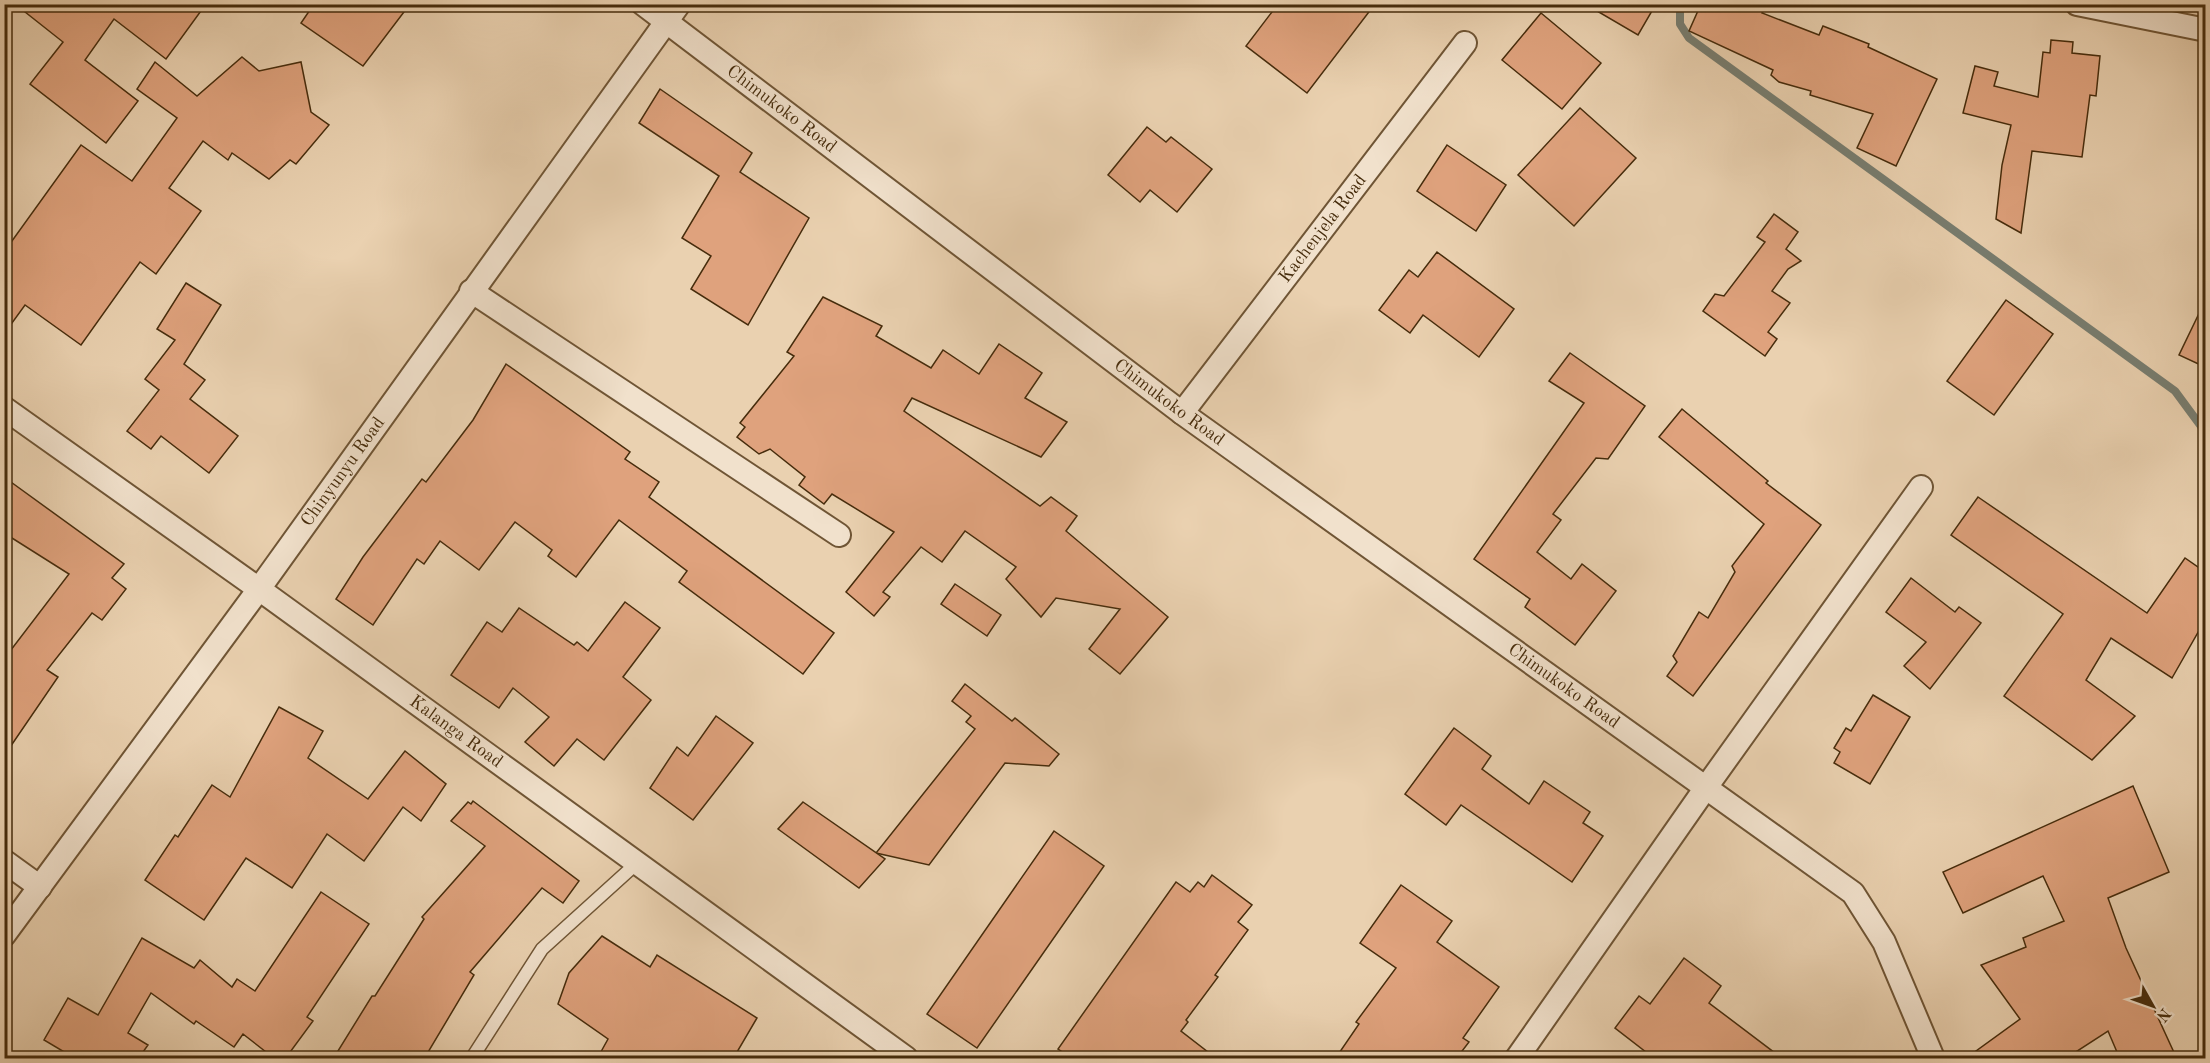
<svg xmlns="http://www.w3.org/2000/svg" width="2210" height="1063" font-family="'Old Standard TT',serif">
<style>
.lines{fill:none;stroke-linecap:round;stroke-linejoin:round}
.stream{stroke:#787e71;stroke-width:8}
.building{fill:#dfa27d;stroke:#462c0c;stroke-width:1.5}
.service-casing{stroke:#6f5535;stroke-width:15}
.minor-casing{stroke:#6f5535;stroke-width:26}
.service{stroke:#f1e1cc;stroke-width:12}
.minor{stroke:#f1e1cc;stroke-width:22}
.labels{text-anchor:middle;dominant-baseline:central;stroke-width:6;stroke-linejoin:round;paint-order:stroke}
.street-label{font-size:18px;fill:#462c0c;stroke:#f1e1cc}
</style>
<rect width="100%" height="100%" fill="#ead1b0"/>
<filter id="stains"><feTurbulence type="fractalNoise" baseFrequency=".00333" numOctaves="4"/><feColorMatrix values="0 0 0 0 .2 0 0 0 0 .09 0 0 0 0 .02 0 0 0 .5 -.17"/></filter>
<radialGradient id="worn" r=".72"><stop offset=".6" stop-color="#630" stop-opacity="0"/><stop offset="1" stop-color="#630" stop-opacity=".3"/></radialGradient>
<g class="lines">
<polyline class="stream" points="1680,7 1680,24 1689,38 2175,391 2206,433"/>
</g>
<g class="building">
<polygon points="15,4 206,4 166,59 114,19 85,60 138,101 106,143 30,84 63,42"/>
<polygon points="314,4 410,4 363,66 301,23"/>
<polygon points="1278,4 1375,4 1307,93 1246,46"/>
<polygon points="1585,4 1656,4 1638,35"/>
<polygon points="1701,4 1752,4 1764,10 1762,13 1819,35 1823,26 1869,44 1868,47 1937,79 1896,166 1857,148 1873,114 1810,95 1811,91 1779,82 1771,75 1773,70 1689,31"/>
<polygon points="1541,13 1601,63 1562,109 1502,60"/>
<polygon points="2051,40 2073,42 2072,53 2100,56 2096,96 2090,95 2082,157 2032,151 2021,233 1996,219 2002,165 2011,125 1963,113 1975,66 1998,72 1994,86 2038,97 2043,52 2050,53"/>
<polygon points="242,57 259,71 301,62 311,112 329,125 296,164 290,160 269,179 232,153 228,160 203,141 169,188 201,211 156,274 140,262 81,345 25,305 4,334 4,252 81,145 132,181 177,118 137,89 155,62 197,96"/>
<polygon points="660,89 752,153 740,172 809,218 748,325 691,289 711,256 682,238 719,176 639,123"/>
<polygon points="1580,108 1636,158 1574,226 1518,175"/>
<polygon points="1147,127 1166,142 1171,137 1212,169 1177,212 1150,190 1140,202 1108,175"/>
<polygon points="1447,145 1506,185 1476,231 1417,191"/>
<polygon points="1774,214 1798,232 1786,249 1801,261 1788,269 1772,291 1790,303 1768,332 1777,339 1765,356 1703,311 1715,294 1724,296 1765,242 1757,237"/>
<polygon points="1437,252 1514,309 1479,357 1423,315 1410,333 1379,310 1409,270 1418,277"/>
<polygon points="186,283 221,305 184,364 205,380 190,399 238,436 209,473 161,436 151,449 127,431 159,390 145,379 175,340 157,329"/>
<polygon points="823,297 882,326 876,336 931,368 943,350 979,374 999,344 1042,373 1025,398 1067,422 1041,457 912,398 904,411 1040,506 1051,497 1077,516 1066,531 1168,617 1120,674 1089,649 1120,609 1056,598 1041,617 1006,579 1016,567 965,531 942,562 921,547 883,592 890,597 874,616 846,592 894,532 832,494 824,504 799,485 805,477 770,449 759,454 737,437 745,427 740,423 794,356 787,352"/>
<polygon points="2006,300 2053,334 1994,415 1947,381"/>
<polygon points="2205,301 2205,367 2179,355"/>
<polygon points="1570,353 1645,406 1608,459 1596,458 1553,514 1561,520 1537,552 1571,579 1582,564 1616,591 1575,645 1525,607 1530,599 1474,559 1584,403 1549,381"/>
<polygon points="506,364 630,452 625,459 659,482 649,497 834,633 803,674 679,582 687,571 619,520 576,577 548,556 552,550 515,522 479,570 440,541 424,564 417,559 373,625 336,599 363,557 422,479 426,482 473,420"/>
<polygon points="1682,409 1768,481 1766,483 1821,525 1693,696 1667,676 1677,662 1673,656 1699,612 1708,618 1735,572 1732,566 1764,524 1659,437"/>
<polygon points="4,477 124,564 112,578 126,589 102,620 92,613 47,670 58,677 4,756 4,659 69,574 4,533"/>
<polygon points="1978,497 2147,613 2185,558 2205,572 2205,620 2172,678 2111,638 2086,680 2135,716 2092,760 2004,696 2063,614 1951,535"/>
<polygon points="1911,578 1955,612 1959,607 1981,623 1930,689 1904,666 1926,642 1886,612"/>
<polygon points="955,584 1001,615 987,636 941,604"/>
<polygon points="625,602 660,628 623,677 651,700 604,760 577,739 554,766 525,742 549,717 513,688 499,708 451,675 487,622 502,632 519,608 574,645 577,642 588,651"/>
<polygon points="965,684 1012,721 1015,718 1059,754 1049,766 1005,763 929,865 876,853 975,729 966,722 971,716 952,701"/>
<polygon points="1873,695 1910,717 1870,784 1834,763 1840,752 1834,748 1846,728 1851,731"/>
<polygon points="279,707 323,731 308,758 368,799 405,751 446,784 421,821 403,807 364,861 327,834 292,888 246,858 204,920 145,880 175,835 178,837 212,785 230,797"/>
<polygon points="716,716 753,743 693,820 650,788 677,747 688,756"/>
<polygon points="1454,728 1491,756 1482,769 1529,804 1544,781 1590,812 1583,823 1603,836 1572,882 1461,805 1446,825 1405,794"/>
<polygon points="2133,786 2169,872 2108,898 2126,948 2177,1059 2120,1059 2108,1031 2065,1059 1965,1059 2020,1019 1981,965 2026,947 2023,938 2064,921 2043,876 1963,913 1943,872"/>
<polygon points="473,801 579,881 563,903 542,888 470,972 474,975 424,1059 333,1059 372,996 375,996 424,919 422,917 485,846 451,821 468,802 471,804"/>
<polygon points="803,802 885,859 859,888 778,829"/>
<polygon points="1054,831 1104,866 977,1048 927,1014"/>
<polygon points="1212,875 1252,905 1238,922 1248,930 1215,975 1218,977 1186,1020 1188,1022 1181,1031 1217,1059 1073,1059 1058,1049 1176,882 1190,892 1198,882 1204,887"/>
<polygon points="1401,885 1452,921 1437,942 1499,987 1463,1038 1469,1042 1456,1059 1335,1059 1359,1024 1356,1022 1396,968 1360,943"/>
<polygon points="321,892 369,924 307,1017 313,1021 285,1059 275,1059 243,1034 234,1047 196,1021 194,1024 151,993 128,1033 148,1045 138,1059 76,1059 44,1040 68,998 98,1015 142,938 194,968 200,960 232,987 237,979 255,991"/>
<polygon points="602,936 650,967 657,955 757,1018 733,1059 597,1059 608,1039 558,1004 569,973"/>
<polygon points="1684,958 1721,986 1709,1003 1783,1059 1655,1059 1615,1028 1639,996 1650,1004"/>
</g>
<g class="lines">
<defs>
<polyline id="service" points="472,1058 542,949 637,863"/>
<g id="minor">
<path id="s1" d="M 643,4 L 1182,413 L 1853,893 L 1884,942 L 1933,1058"/>
<polyline points="2077,4 2206,30"/>
<polyline points="471,291 839,535"/>
<path id="s2" d="M 4,408 L 259,589 L 906,1058"/>
<path id="s3" d="M 1182,413 L 1465,43"/>
<polyline points="4,861 40,887"/>
<path id="s4" d="M 4,935 L 259,589 L 679,4"/>
<polyline points="1517,1058 1707,786 1921,487"/>
</g>
</defs>
<use href="#service" class="service-casing"/>
<use href="#minor" class="minor-casing"/>
<use href="#service" class="service"/>
<use href="#minor" class="minor"/>
</g>
<g class="labels">
<g class="street-label">
<text stroke="none"><textPath href="#s1" startOffset="174">Chimukoko Road</textPath></text>
<text stroke="none"><textPath href="#s3" startOffset="232">Kachenjela Road</textPath></text>
<text stroke="none"><textPath href="#s1" startOffset="660">Chimukoko Road</textPath></text>
<text stroke="none"><textPath href="#s4" startOffset="574">Chinyunyu Road</textPath></text>
<text stroke="none"><textPath href="#s1" startOffset="1146">Chimukoko Road</textPath></text>
<text stroke="none"><textPath href="#s2" startOffset="556">Kalanga Road</textPath></text>
</g>
</g>
<rect width="2210" height="1063" fill="none" stroke="#ead1b0" stroke-width="24"/>
<rect x="6" y="6" width="2198" height="1051" fill="none" stroke="#462c0c" stroke-width="3"/>
<rect x="12" y="12" width="2186" height="1039" fill="none" stroke="#462c0c" stroke-width="1.5"/>
<g transform="translate(2153 1006) rotate(130)" stroke="#f1e1cc" stroke-width="4.5" paint-order="stroke">
<path d="M0-4.5L10 22L0 15L-10 22Z" fill="#462c0c"/>
<text y="-9" font-size="16" font-weight="bold" text-anchor="middle" fill="#462c0c">N</text>
</g>
<rect width="100%" height="100%" filter="url(#stains)"/>
<rect width="100%" height="100%" fill="url(#worn)"/>
</svg>
